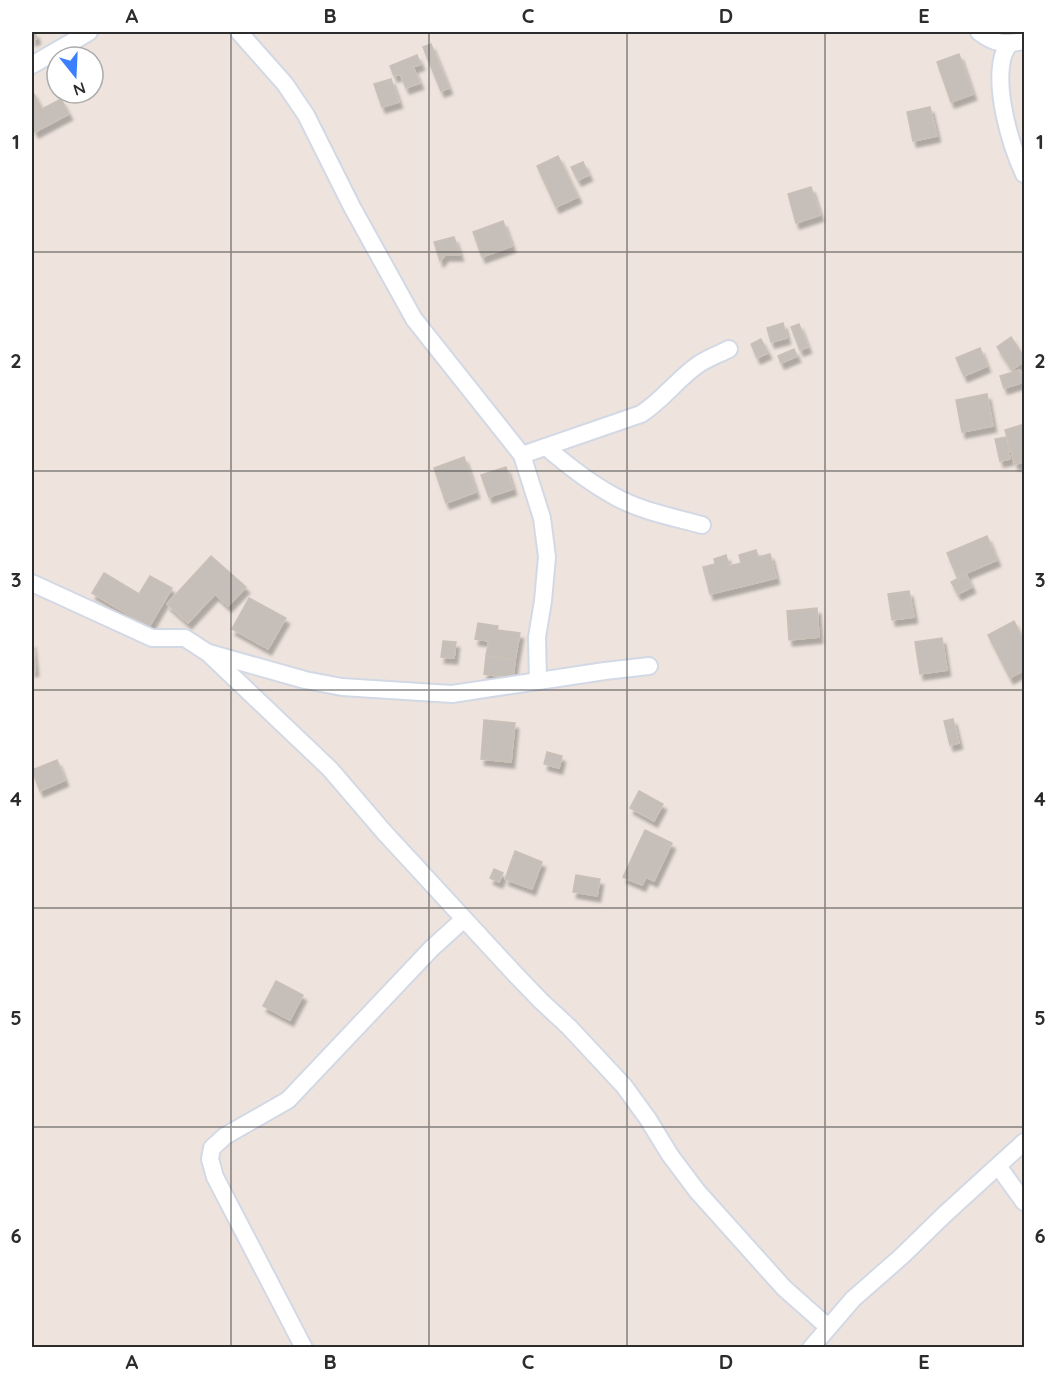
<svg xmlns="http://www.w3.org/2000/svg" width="1056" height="1379" font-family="Quicksand,sans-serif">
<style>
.building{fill:#c6bfb9;stroke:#cac0b7;stroke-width:1.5;filter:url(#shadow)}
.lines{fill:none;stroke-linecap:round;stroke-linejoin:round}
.minor-casing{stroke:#d2d9e5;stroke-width:20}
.minor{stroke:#fff;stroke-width:16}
.grid{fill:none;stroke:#2c2c2c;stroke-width:1.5;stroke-opacity:0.55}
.neatline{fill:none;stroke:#2c2c2c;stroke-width:2}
.grid-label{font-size:20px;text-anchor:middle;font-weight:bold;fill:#2c2c2c}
</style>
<defs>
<filter id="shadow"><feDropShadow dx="3.5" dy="6" stdDeviation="1.5" flood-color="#0004"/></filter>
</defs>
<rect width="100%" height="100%" fill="#eee4dd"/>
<g class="building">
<polygon points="32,32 35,32 37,38 32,40"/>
<polygon points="431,44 449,88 441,91 423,47"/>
<polygon points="959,54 973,94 951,102 937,62"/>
<polygon points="417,55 421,64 413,67 420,83 406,88 400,74 394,76 390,66"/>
<polygon points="391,79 399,102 382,107 374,84"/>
<polygon points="32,90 42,109 61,99 69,114 35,132 32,126"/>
<polygon points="930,107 937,136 913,141 907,112"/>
<polygon points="558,156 578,197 556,207 537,166"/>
<polygon points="583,162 589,175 578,180 571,167"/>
<polygon points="811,187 820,215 796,223 788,194"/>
<polygon points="503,221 512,246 482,257 473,232"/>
<polygon points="454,237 460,255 445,255 440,261 434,242"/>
<polygon points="783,323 787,338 771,342 767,328"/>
<polygon points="799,324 808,347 800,350 791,327"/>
<polygon points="1011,337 1024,357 1024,361 1012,370 997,347"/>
<polygon points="761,339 768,353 757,358 751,344"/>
<polygon points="980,348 987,366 964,376 956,358"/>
<polygon points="794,349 797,356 781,363 778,356"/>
<polygon points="1020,370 1024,382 1004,388 1000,376"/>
<polygon points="987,394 993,426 962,432 956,400"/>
<polygon points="1024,424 1024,462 1015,464 1005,430"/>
<polygon points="1006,437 1010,459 1000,461 995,439"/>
<polygon points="464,457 476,492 446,503 434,468"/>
<polygon points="506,467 513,489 489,497 481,475"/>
<polygon points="987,536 997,560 957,577 947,553"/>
<polygon points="756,550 758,557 770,554 776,578 710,594 703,567 715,564 714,559 726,555 729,566 741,563 739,555"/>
<polygon points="211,556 246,587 228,606 215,594 188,623 167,604"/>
<polygon points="104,573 139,594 150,576 172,588 149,627 92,593"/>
<polygon points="966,574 972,587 958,594 951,582"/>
<polygon points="909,591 914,617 892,620 888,594"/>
<polygon points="249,598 286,618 268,649 232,629"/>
<polygon points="817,608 819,637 789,640 787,611"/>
<polygon points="1014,621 1024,641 1024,670 1010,678 988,635"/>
<polygon points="478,623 498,626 497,630 520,633 515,660 486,655 489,641 475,639"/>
<polygon points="942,638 947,670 920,674 915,642"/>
<polygon points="32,641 35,670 32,671"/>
<polygon points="443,641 456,642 454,658 441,657"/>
<polygon points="486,656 515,660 513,678 484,674"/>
<polygon points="953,719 959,743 950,745 944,721"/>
<polygon points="484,720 515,723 511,762 481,759"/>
<polygon points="547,752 562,756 559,768 544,764"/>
<polygon points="57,760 65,780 40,791 32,770"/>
<polygon points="639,791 663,804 654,821 630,808"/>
<polygon points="645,830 672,843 654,881 646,877 642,885 623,877"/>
<polygon points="515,851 542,862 532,889 505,879"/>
<polygon points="494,869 503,873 499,882 490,878"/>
<polygon points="576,875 600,879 597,896 573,892"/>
<polygon points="276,981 303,995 290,1020 263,1006"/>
</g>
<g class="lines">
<defs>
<g id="minor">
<polyline points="239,32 285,84 306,115 352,207 414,319 522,455 542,518 547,557 543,601 537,637 538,681"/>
<path d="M 979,32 C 995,44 1004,45 1024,41"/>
<path d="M 1009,44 C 1007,48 1004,52 1003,56 C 994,89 1010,144 1024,174"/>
<polyline points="32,65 89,32"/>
<path d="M 546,447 C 567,465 590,483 614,496 C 640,511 673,517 702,525"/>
<path d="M 522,455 L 641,414 C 663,400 677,379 699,364 C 708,358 719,354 729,349"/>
<polyline points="32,583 152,638 185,638 208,653 330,769 384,832 515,974 541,1001 569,1027 624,1086 648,1119 670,1155 697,1191 784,1288 828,1327"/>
<polyline points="209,653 305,680 342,687 452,694 605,671 649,666"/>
<polyline points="998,1166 1024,1202"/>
<polyline points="304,1348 215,1177 210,1159 212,1148 225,1136 288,1100 432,948 464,919"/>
<polyline points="811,1348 853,1299 902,1256 944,1215 1024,1142"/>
</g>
</defs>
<use href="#minor" class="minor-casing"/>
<use href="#minor" class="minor"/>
</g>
<path class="grid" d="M 231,32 L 231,1348M 429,32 L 429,1348M 627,32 L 627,1348M 825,32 L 825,1348M 32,252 L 1024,252M 32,471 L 1024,471M 32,690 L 1024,690M 32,908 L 1024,908M 32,1127 L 1024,1127"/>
<rect width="1056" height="1379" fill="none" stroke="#ffffff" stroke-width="66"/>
<g transform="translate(75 75) rotate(162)"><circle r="28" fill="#ffffff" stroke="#ababab" stroke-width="1.5"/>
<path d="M0-4.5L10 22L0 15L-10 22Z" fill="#397fff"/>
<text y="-9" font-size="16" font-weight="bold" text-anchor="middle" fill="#2c2c2c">N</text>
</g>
<rect x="33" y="33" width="990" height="1313" class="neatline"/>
<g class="grid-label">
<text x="132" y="23">A</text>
<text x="330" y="23">B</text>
<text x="528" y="23">C</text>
<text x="726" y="23">D</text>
<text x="924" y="23">E</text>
<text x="16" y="149">1</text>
<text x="1040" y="149">1</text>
<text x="16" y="368">2</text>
<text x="1040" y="368">2</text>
<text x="16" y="587">3</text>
<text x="1040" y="587">3</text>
<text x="16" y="806">4</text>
<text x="1040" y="806">4</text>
<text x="16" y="1025">5</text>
<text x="1040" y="1025">5</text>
<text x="16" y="1243">6</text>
<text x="1040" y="1243">6</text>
<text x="132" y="1369">A</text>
<text x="330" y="1369">B</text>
<text x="528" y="1369">C</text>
<text x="726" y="1369">D</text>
<text x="924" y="1369">E</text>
</g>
</svg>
